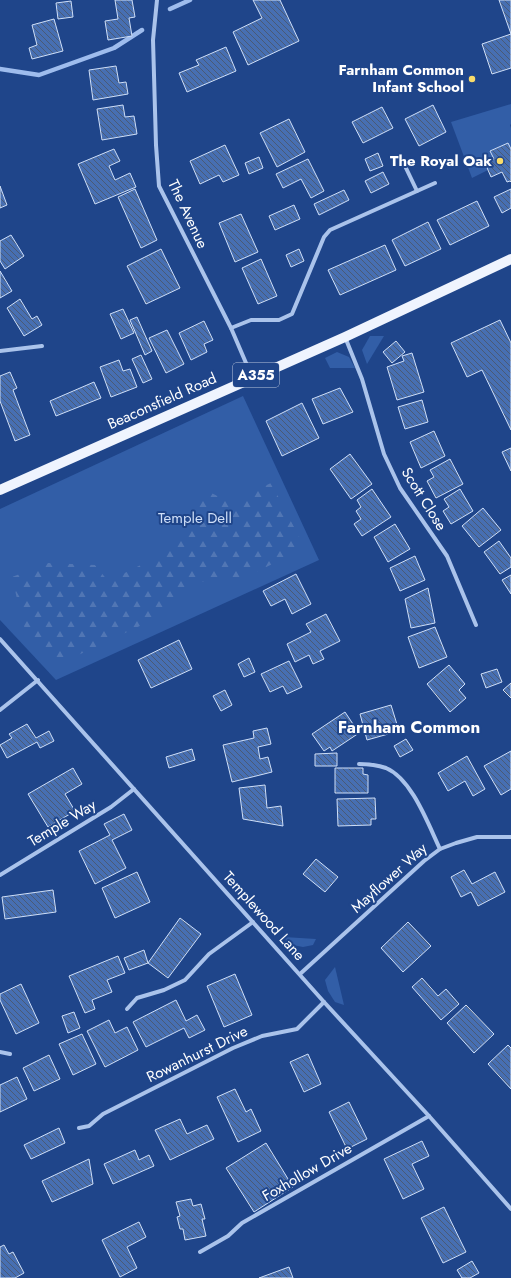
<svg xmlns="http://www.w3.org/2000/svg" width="511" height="1278" font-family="Jost,sans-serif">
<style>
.green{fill:#325ea7}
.forest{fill:url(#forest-firs)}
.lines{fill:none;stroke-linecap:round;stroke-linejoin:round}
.stream{stroke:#9ebced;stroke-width:4.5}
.building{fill:url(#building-back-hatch);stroke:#cfdff8}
.minor{stroke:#aac3eb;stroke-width:4}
.primary{stroke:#eff4fe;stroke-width:10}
.poi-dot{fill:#fadc6a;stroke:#1f458a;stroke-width:1.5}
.labels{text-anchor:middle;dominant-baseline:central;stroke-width:4;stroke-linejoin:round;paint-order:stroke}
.shield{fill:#1f458a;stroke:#bcc7dc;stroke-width:1}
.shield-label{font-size:14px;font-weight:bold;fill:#fff}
.poi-label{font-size:15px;font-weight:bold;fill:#fff;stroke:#1f458a;text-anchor:end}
.street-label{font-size:15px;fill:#fff;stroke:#1f458a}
.park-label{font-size:15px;fill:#cfdff8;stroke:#1f458a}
.quarter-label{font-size:17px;font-weight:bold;fill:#fff;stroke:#1f458a}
</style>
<defs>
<pattern id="forest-firs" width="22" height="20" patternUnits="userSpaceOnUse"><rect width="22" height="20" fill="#325ea7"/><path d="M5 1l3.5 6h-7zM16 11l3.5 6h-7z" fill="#5176b4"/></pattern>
<pattern id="building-back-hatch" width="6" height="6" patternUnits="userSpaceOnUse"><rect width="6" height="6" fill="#476fb2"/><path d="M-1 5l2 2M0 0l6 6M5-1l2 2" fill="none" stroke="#4a5a75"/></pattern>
</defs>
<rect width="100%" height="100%" fill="#1f458a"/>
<g class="green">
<polygon points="511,104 511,124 510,125 511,128 511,149 508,143 490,151 494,159 485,163 488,170 472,178 451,122"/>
<polygon points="370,336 384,336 367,364 362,350"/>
<polygon points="337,352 349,357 355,368 330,368 325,358"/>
<polygon points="243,396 319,560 56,680 0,620 0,509"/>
<polygon points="284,937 316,939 313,945 303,947 288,944"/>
<polygon points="335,967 344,1005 335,1002 328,991 325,980"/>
</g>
<polygon class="forest" points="271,483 305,548 246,577 193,583 161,616 55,666 23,625 12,577 48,563 95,565 108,581 135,568 175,546 203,489 230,502"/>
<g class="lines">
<g class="stream">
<polyline points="170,9 190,0"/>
<polyline points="0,69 39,75 114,48 142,30"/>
</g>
</g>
<g class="building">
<polygon points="115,0 132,0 135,17 129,18 132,36 108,40 105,21 118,19"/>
<polygon points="253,0 280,0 299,41 248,65 233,32 262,18"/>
<polygon points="499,0 511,0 511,68 492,74 482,44 511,34"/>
<polygon points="71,1 73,17 58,19 56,3"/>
<polygon points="54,19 63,51 32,59 29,48 37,45 32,25"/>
<polygon points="226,47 236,71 187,92 179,73 199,65 196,60"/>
<polygon points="116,66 119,83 126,82 128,94 93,100 89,70"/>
<polygon points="123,105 125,117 134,116 137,134 102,140 97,109"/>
<polygon points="433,105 446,132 419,146 405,119"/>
<polygon points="382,107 393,128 363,143 352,122"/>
<polygon points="289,119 305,152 277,167 260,133"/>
<polygon points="508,143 511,149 511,182 510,181 507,182 502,172 491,177 485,163 494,159 490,151"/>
<polygon points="225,145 239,175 223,182 219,175 200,184 190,161"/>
<polygon points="114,149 120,161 109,166 115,180 130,173 136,187 95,204 78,164"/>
<polygon points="378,153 383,166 370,171 365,159"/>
<polygon points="259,157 263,168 249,174 245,163"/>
<polygon points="308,159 324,191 311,198 301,179 283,188 276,174"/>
<polygon points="383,172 389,184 371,193 365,181"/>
<polygon points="0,186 7,205 0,208"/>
<polygon points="135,189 157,240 141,248 118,197"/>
<polygon points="511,189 511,208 502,213 494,197"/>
<polygon points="344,190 349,200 319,215 314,204"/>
<polygon points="477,201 489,226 450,245 437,220"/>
<polygon points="294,205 300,219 275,230 269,216"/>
<polygon points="241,214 258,252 235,262 219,223"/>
<polygon points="428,222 441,249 405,266 392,240"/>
<polygon points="11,235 24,256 5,269 0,261 0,241"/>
<polygon points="385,245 396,270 340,295 328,270"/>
<polygon points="161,249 180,288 146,304 127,266"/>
<polygon points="299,249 304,261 291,267 286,255"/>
<polygon points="261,259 277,296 258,304 242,268"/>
<polygon points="0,271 12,291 0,298"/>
<polygon points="20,299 32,319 37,316 42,325 24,336 7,308"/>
<polygon points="123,309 134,333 121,339 110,314"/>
<polygon points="137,317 152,351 145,355 130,320"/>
<polygon points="500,320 511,343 511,430 482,370 467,377 451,343"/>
<polygon points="204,321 213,340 204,344 207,352 191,360 179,333"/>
<polygon points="167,330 184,364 166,373 149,338"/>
<polygon points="396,341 405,352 392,363 383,352"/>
<polygon points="412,353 424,392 397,400 387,367 404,361 402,356"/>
<polygon points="141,355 152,379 143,383 132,359"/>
<polygon points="119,360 123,371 130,369 137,387 111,397 100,367"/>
<polygon points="10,372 17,388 13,390 30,435 15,441 0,401 0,376"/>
<polygon points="94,382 101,398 56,416 50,401"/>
<polygon points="340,388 353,412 323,424 312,399"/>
<polygon points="422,400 428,422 405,429 398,407"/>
<polygon points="302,403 319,438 282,456 266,421"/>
<polygon points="434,431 445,456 421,468 410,442"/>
<polygon points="511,448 511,471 502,452"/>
<polygon points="350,454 372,484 351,499 330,469"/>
<polygon points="450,459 463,484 436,498 427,481 434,477 430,470"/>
<polygon points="372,489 391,517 362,536 354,524 361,519 356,511 361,507 357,500"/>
<polygon points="460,489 473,511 451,524 443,511 449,507 444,499"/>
<polygon points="483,508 501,530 479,547 462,526"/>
<polygon points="395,524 410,549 388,562 374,537"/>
<polygon points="499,541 511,558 511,567 500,574 484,552"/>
<polygon points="415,556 425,580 400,591 390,568"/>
<polygon points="296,574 311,604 292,614 285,599 271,606 263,591"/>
<polygon points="511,575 511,594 502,580"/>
<polygon points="428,588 435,623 411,628 405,599"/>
<polygon points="326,614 340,641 320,651 324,659 313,664 309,655 295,662 287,644 311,632 306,624"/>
<polygon points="435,627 447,657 419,668 408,637"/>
<polygon points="179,640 192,669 151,688 138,660"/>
<polygon points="249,658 255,672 244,677 238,664"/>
<polygon points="289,661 302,687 287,694 283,686 270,692 261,674"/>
<polygon points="449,665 465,684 459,690 466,698 450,712 427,684"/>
<polygon points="497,669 502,682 486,688 481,674"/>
<polygon points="511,683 511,698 503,690"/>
<polygon points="225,690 232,705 221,711 213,696"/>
<polygon points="391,705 399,731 367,740 360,714"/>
<polygon points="345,712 359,733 332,751 330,747 324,751 312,734"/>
<polygon points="27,724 36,738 49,731 54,741 40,748 37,742 7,758 0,745 12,738 9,734"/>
<polygon points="267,728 271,744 258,747 260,759 268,757 272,772 232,782 223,745 254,738 253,731"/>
<polygon points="406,739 413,750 400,757 394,746"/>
<polygon points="192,749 195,760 169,768 166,757"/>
<polygon points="511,751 511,789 501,795 484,766"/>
<polygon points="337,753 337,766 315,766 315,754"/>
<polygon points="467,756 485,789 473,796 465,781 448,791 438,773"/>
<polygon points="73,768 82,784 65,794 75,811 48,827 28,794"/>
<polygon points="335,768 363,768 363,774 368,775 368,793 335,793"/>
<polygon points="265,785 267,808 281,806 283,826 243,819 239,788"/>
<polygon points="375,798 376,819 371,819 371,825 338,826 337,799"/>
<polygon points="124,814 132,830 112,840 126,868 95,884 79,851 110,835 104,824"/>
<polygon points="316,859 338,877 325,892 303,874"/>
<polygon points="464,870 472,884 495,872 505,892 478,906 471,892 461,897 451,877"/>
<polygon points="137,872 150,902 115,918 102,888"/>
<polygon points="53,890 56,912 5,919 2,897"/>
<polygon points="180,918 201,934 168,978 148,963"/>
<polygon points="408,922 431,946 403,972 381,948"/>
<polygon points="144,950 148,963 129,970 124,958"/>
<polygon points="118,956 125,973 107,980 112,992 92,1000 95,1009 85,1013 69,976"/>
<polygon points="235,974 252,1015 224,1027 207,986"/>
<polygon points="422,978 438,996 446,989 459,1004 441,1020 412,987"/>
<polygon points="21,984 39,1023 16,1034 0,1000 0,994"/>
<polygon points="176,1000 186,1021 197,1015 205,1030 189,1038 184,1028 146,1047 133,1022"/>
<polygon points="466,1005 494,1034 474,1053 447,1023"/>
<polygon points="74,1012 80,1028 68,1033 62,1016"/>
<polygon points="109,1020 115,1033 127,1027 138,1050 105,1067 87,1031"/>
<polygon points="82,1034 96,1064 73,1075 59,1044"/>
<polygon points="508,1045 511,1048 511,1089 488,1064"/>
<polygon points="308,1054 321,1084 304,1092 290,1062"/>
<polygon points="49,1055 60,1079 34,1091 23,1068"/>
<polygon points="17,1077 27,1099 0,1112 0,1085"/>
<polygon points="235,1089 246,1112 251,1109 261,1131 238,1142 217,1097"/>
<polygon points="349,1102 367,1139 347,1149 329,1112"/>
<polygon points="180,1119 187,1134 207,1125 214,1139 170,1160 155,1130"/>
<polygon points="59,1128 65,1143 31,1159 24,1145"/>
<polygon points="422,1141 429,1156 412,1164 424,1189 403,1199 384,1159"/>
<polygon points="266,1143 293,1187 254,1212 226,1168"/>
<polygon points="135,1150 139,1160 149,1155 154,1166 113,1184 104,1164"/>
<polygon points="89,1159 93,1184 52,1202 42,1181"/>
<polygon points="191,1199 193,1206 201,1204 205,1219 202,1219 206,1236 185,1240 183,1229 180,1229 177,1217 180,1216 176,1202"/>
<polygon points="444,1207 466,1252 443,1263 421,1218"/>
<polygon points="139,1222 146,1237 127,1247 137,1268 120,1277 102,1240"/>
<polygon points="4,1245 9,1254 13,1252 24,1273 15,1278 0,1278 0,1247"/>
<polygon points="472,1261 479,1273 470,1278 462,1278 457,1270"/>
<polygon points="289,1267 293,1278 259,1278"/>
</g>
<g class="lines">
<g class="minor">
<polyline points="157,0 153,40 156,145 159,186 231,328 252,377"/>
<polyline points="405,166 417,191"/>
<polyline points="231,328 251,320 279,320 292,314 324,237 330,230 435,183"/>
<polyline points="345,337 362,379 384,454 400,488 447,556 476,625"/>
<polyline points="0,351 42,346"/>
<polyline points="0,639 324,1002 429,1116 511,1209"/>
<polyline points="0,710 38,680"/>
<path d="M 359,764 C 368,764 377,765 386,768 C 412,779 428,824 440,849"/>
<polyline points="0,875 111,807 134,789"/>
<polyline points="300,974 424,861 440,849 456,843 477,837 511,837"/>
<polyline points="127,1009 137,998 164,990 185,980 209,954 253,922"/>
<polyline points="0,1052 10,1054"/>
<polyline points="79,1128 89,1126 103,1114 233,1048 262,1036 297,1029 324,1002"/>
<polyline points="200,1252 228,1236 242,1223 429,1116"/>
</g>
<polyline class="primary" points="0,490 345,337 511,259"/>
</g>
<g class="poi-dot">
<circle cx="472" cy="79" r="4"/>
<circle cx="500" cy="161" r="4"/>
</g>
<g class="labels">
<rect class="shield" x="233" y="363" width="46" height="24" rx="3"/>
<g class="shield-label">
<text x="256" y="375">A355</text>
</g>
<g class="poi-label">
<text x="464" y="70">Farnham Common<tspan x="464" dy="17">Infant School</tspan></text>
<text x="492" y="161">The Royal Oak</text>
</g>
<g class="street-label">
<text transform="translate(188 214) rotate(65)">The Avenue</text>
<text transform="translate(162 401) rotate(-24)">Beaconsfield Road</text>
<text transform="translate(424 499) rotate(58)">Scott Close</text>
<text transform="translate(62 823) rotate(-31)">Temple Way</text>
<text transform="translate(389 878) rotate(-42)">Mayflower Way</text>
<text transform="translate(264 916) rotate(48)">Templewood Lane</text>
<text transform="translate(197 1054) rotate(-26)">Rowanhurst Drive</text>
<text transform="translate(307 1172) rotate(-30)">Foxhollow Drive</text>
</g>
<g class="park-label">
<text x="195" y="518">Temple Dell</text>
</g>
<g class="quarter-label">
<text x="409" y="727">Farnham Common</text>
</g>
</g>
</svg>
